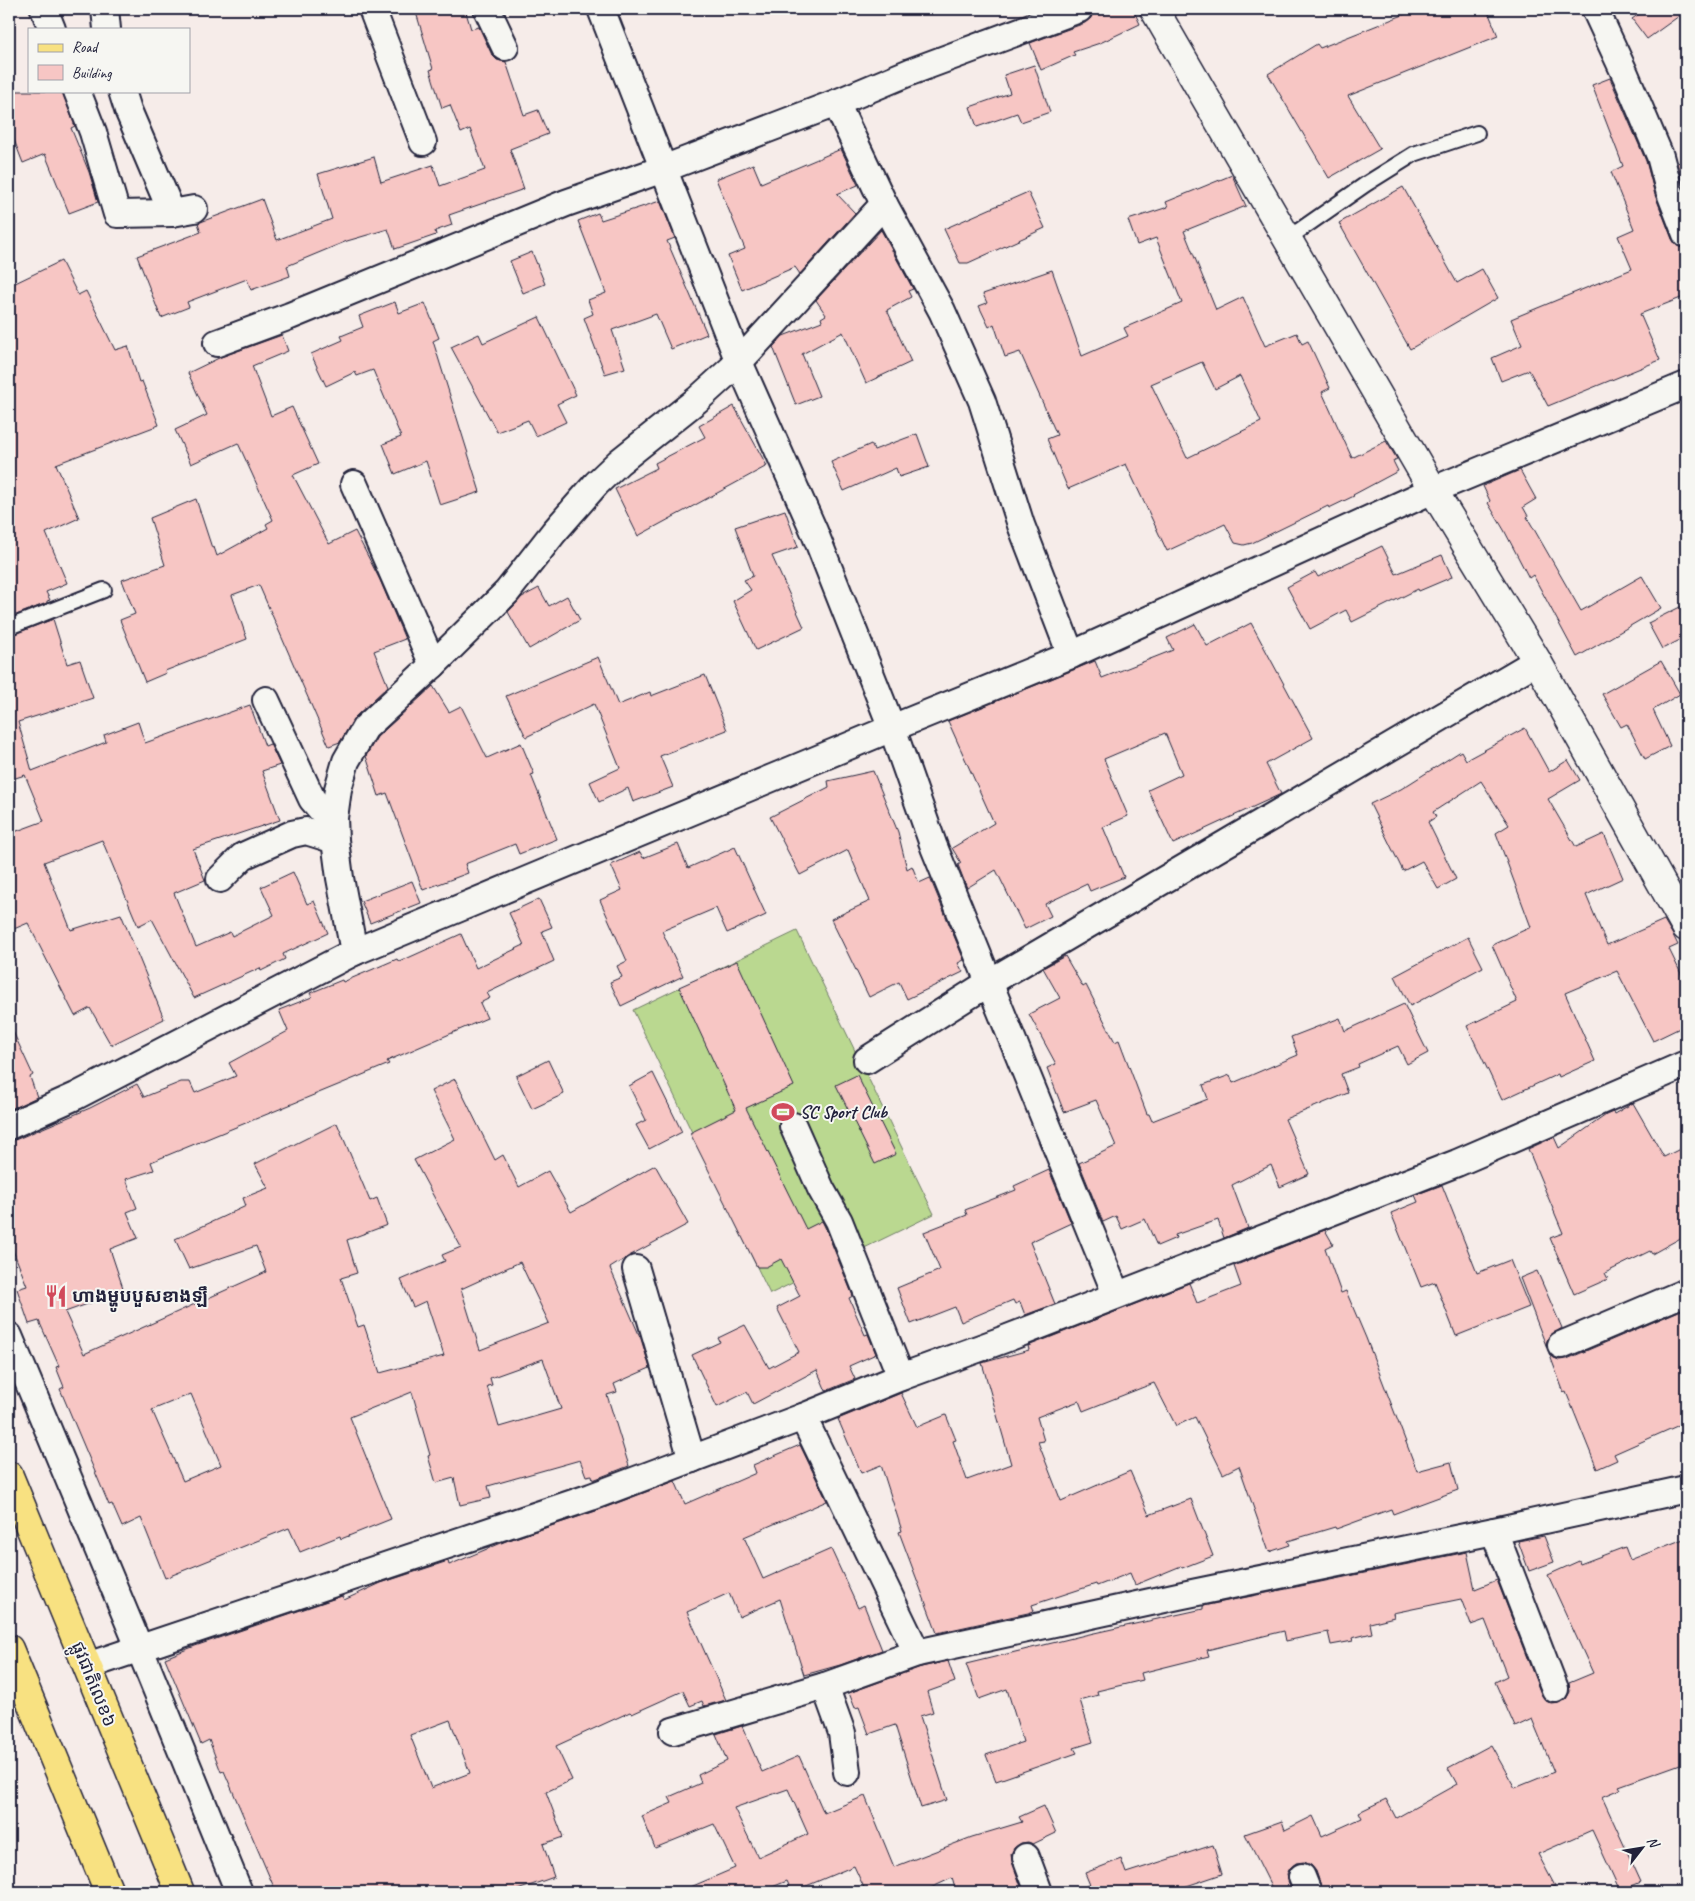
<svg xmlns="http://www.w3.org/2000/svg" width="1695" height="1901" font-family="Caveat,'Noto Sans Khmer',sans-serif">
<style>
.grass{fill:#bad890;stroke:#6e7d66}
.building{fill:#f7c6c4;stroke:#22223b;fill-rule:evenodd}
.lines{fill:none;stroke-linecap:round;stroke-linejoin:round}
.lane-casing{stroke:#22223b;stroke-width:18}
.street-casing{stroke:#22223b;stroke-width:30}
.secondary-casing{stroke:#22223b;stroke-width:31}
.primary-casing{stroke:#22223b;stroke-width:31}
.lane{stroke:#f6f6f2;stroke-width:14}
.street{stroke:#f6f6f2;stroke-width:26}
.secondary{stroke:#f6f6f2;stroke-width:28}
.primary{stroke:#f8e181;stroke-width:28}
.labels{text-anchor:middle;dominant-baseline:central;stroke-width:4;stroke-linejoin:round;paint-order:stroke}
.poi-label{font-size:18px;font-weight:bold;fill:#22223b;stroke:#f6f6f2;text-anchor:start}
.street-label{font-size:18px;fill:#22223b;stroke:#f6f6f2}
</style>
<rect width="100%" height="100%" fill="#f6ece9"/>
<filter id="ink" filterUnits="userSpaceOnUse"><feTurbulence type="fractalNoise" baseFrequency=".02" numOctaves="2"/><feDisplacementMap in="SourceGraphic" scale="10" xChannelSelector="R" yChannelSelector="G"/><feConvolveMatrix kernelMatrix="1 2 1 2 8 2 1 2 1" color-interpolation-filters="sRGB"/></filter>
<g filter="url(#ink)">
<polygon class="grass" points="797,931 934,1214 770,1294 633,1010"/>
<g class="building">
<polygon points="415,9 465,9 471,29 479,27 492,55 497,60 506,62 524,115 538,110 548,134 510,149 524,189 449,215 452,225 435,231 436,235 395,249 388,229 347,241 287,266 290,276 251,290 247,279 187,302 189,307 161,318 137,256 201,232 198,223 262,199 277,240 332,219 318,174 374,157 381,182 433,165 440,186 485,170 470,129 461,133 450,105 442,108 430,70 433,69"/>
<polygon points="1094,9 1133,9 1140,24 1100,43 1073,52 1075,55 1041,70 1030,43 1085,23 1091,18"/>
<polygon points="1418,9 1487,9 1498,36 1348,96 1380,149 1329,178 1268,74 1317,44 1320,48"/>
<polygon points="1646,9 1686,9 1686,11 1647,39 1632,19"/>
<polygon points="1034,65 1050,112 1021,122 1017,113 977,127 970,107 1010,93 1004,75"/>
<polygon points="1610,78 1646,161 1655,195 1672,239 1677,246 1686,249 1686,296 1640,314 1660,360 1548,406 1529,370 1501,381 1492,358 1522,345 1511,319 1632,269 1618,236 1634,229 1611,172 1623,166 1592,85"/>
<polygon points="9,91 62,91 75,126 71,128 89,172 98,202 69,213 45,154 23,163 9,127"/>
<polygon points="841,149 858,185 837,194 855,213 800,274 795,267 742,290 728,256 745,249 716,179 753,164 761,183"/>
<polygon points="1686,160 1686,193 1677,163"/>
<path d="M 1232,175 L 1246,206 L 1184,231 L 1216,310 L 1243,297 L 1265,346 L 1297,333 L 1302,344 L 1308,341 L 1330,388 L 1322,392 L 1352,458 L 1386,441 L 1397,459 L 1393,461 L 1398,471 L 1353,495 L 1354,496 L 1329,508 L 1328,506 L 1252,543 L 1244,545 L 1235,543 L 1225,524 L 1167,551 L 1126,464 L 1068,489 L 1047,439 L 1057,435 L 1020,352 L 1005,357 L 994,324 L 989,327 L 979,306 L 987,303 L 983,294 L 1052,270 L 1082,356 L 1128,336 L 1124,328 L 1182,303 L 1156,238 L 1137,245 L 1128,220 L 1168,207 L 1166,202 ZM 1202,362 L 1215,389 L 1240,376 L 1261,422 L 1187,458 L 1151,384 Z"/>
<polygon points="1403,187 1457,283 1482,269 1498,298 1410,349 1339,223"/>
<polygon points="1028,192 1045,228 968,263 960,263 944,229"/>
<polygon points="660,201 675,238 667,241 707,334 671,349 656,314 612,330 625,368 605,374 584,318 593,314 588,300 606,293 578,221 598,213 601,220"/>
<polygon points="881,230 913,289 908,291 911,297 887,310 911,362 866,383 843,332 802,354 819,396 796,405 773,347 783,336 822,321 821,318 826,315 816,300"/>
<polygon points="532,252 545,284 523,293 510,261"/>
<polygon points="61,261 78,295 86,291 115,350 128,346 139,382 142,381 159,425 56,464 79,518 46,533 67,583 46,592 50,600 47,601 47,603 9,618 9,286"/>
<polygon points="395,302 399,313 425,303 439,338 433,341 480,492 440,505 426,461 395,474 383,444 401,437 373,370 357,376 355,372 326,386 311,354 343,340 341,336 363,327 359,316"/>
<polygon points="539,317 576,395 557,404 566,422 536,436 528,420 497,432 451,347 479,334 483,343"/>
<polygon points="282,335 288,351 252,366 271,416 292,407 318,464 293,475 329,544 355,531 380,580 405,639 374,651 388,686 355,717 340,742 329,746 259,585 232,595 247,639 165,671 166,673 145,682 120,620 135,614 122,580 165,565 150,518 196,499 212,548 214,547 217,556 268,528 266,524 273,520 238,443 191,464 175,430 207,415 188,373 221,357"/>
<polygon points="734,406 767,466 638,536 615,489 657,468 655,463 705,437 699,426"/>
<polygon points="917,434 929,467 899,477 896,468 844,491 831,462 871,444 874,450"/>
<polygon points="1520,470 1536,499 1523,507 1528,516 1527,517 1581,611 1642,576 1661,608 1577,657 1533,575 1529,578 1504,530 1488,503 1490,501 1483,486"/>
<polygon points="785,510 798,547 772,556 804,627 756,650 733,601 751,590 744,580 753,576 735,527"/>
<polygon points="1382,546 1396,574 1442,555 1452,577 1419,591 1418,589 1352,622 1346,610 1310,629 1287,587 1315,572 1318,577"/>
<polygon points="539,588 549,606 567,596 580,620 529,649 508,612 522,597"/>
<polygon points="1686,604 1686,637 1662,649 1648,623"/>
<polygon points="53,619 67,664 80,660 93,698 18,722 32,771 106,742 104,735 138,722 145,743 250,705 265,746 270,744 280,765 262,771 280,820 193,849 205,880 174,893 196,947 230,932 232,936 274,915 261,887 293,872 307,904 314,901 328,933 283,954 285,959 261,971 260,968 194,998 152,919 138,926 102,840 44,862 71,930 121,914 164,1019 111,1045 90,1008 75,1016 28,923 9,931 9,834 44,821 25,775 9,780 9,636"/>
<polygon points="1251,623 1313,738 1266,764 1281,794 1173,844 1148,790 1182,774 1165,733 1104,759 1128,816 1103,827 1124,877 1090,891 1087,884 1045,904 1051,916 1025,929 996,870 967,888 958,865 961,863 952,848 994,823 948,721 1095,661 1102,678 1173,650 1167,638 1195,624 1207,646"/>
<polygon points="598,657 618,705 650,692 651,696 705,675 727,730 660,756 673,787 633,802 628,788 599,802 590,782 620,768 594,704 526,737 506,696"/>
<polygon points="1661,661 1680,694 1653,710 1670,746 1645,759 1627,724 1621,727 1602,694"/>
<polygon points="433,686 449,712 461,706 487,758 521,743 534,774 531,775 557,839 519,854 515,844 465,864 468,873 423,890 387,793 379,796 366,756 377,737"/>
<polygon points="1525,728 1549,772 1568,760 1580,780 1548,799 1576,847 1604,834 1623,878 1586,895 1607,945 1664,920 1674,937 1678,945 1669,949 1686,984 1686,1025 1653,1041 1617,971 1565,993 1595,1061 1559,1077 1558,1074 1502,1100 1467,1026 1517,1002 1492,945 1531,927 1496,833 1509,825 1481,781 1433,812 1436,817 1428,822 1456,879 1438,889 1422,861 1403,871 1370,804 1401,789 1461,751 1466,760"/>
<polygon points="873,771 898,832 907,869 912,866 919,883 930,878 964,960 958,963 963,972 907,999 899,982 869,997 831,919 870,901 848,850 800,875 770,817 829,787 828,781"/>
<polygon points="678,844 688,868 735,847 766,915 727,933 716,908 662,931 683,976 621,1006 610,982 622,977 617,966 627,961 600,900 622,890 611,865 640,852 643,858"/>
<polygon points="412,881 421,903 370,923 361,901"/>
<path d="M 539,899 L 552,927 L 542,931 L 554,961 L 487,993 L 490,998 L 480,1003 L 487,1018 L 387,1061 L 389,1064 L 151,1162 L 154,1170 L 126,1179 L 137,1208 L 127,1212 L 138,1238 L 110,1249 L 124,1291 L 65,1312 L 84,1354 L 266,1272 L 256,1246 L 189,1269 L 175,1239 L 246,1206 L 243,1198 L 268,1188 L 255,1164 L 337,1123 L 370,1201 L 377,1198 L 387,1225 L 347,1240 L 357,1273 L 341,1278 L 358,1327 L 364,1325 L 380,1373 L 444,1356 L 426,1301 L 413,1307 L 401,1280 L 445,1261 L 442,1255 L 461,1247 L 414,1160 L 455,1139 L 431,1091 L 455,1079 L 495,1160 L 503,1155 L 519,1187 L 548,1171 L 571,1212 L 655,1165 L 688,1224 L 631,1255 L 610,1268 L 641,1339 L 650,1368 L 614,1384 L 617,1392 L 607,1395 L 629,1466 L 593,1480 L 592,1475 L 586,1476 L 580,1460 L 488,1486 L 491,1498 L 460,1505 L 454,1478 L 436,1483 L 428,1456 L 430,1455 L 412,1392 L 350,1417 L 391,1519 L 341,1539 L 340,1536 L 300,1552 L 289,1528 L 165,1578 L 141,1518 L 122,1527 L 112,1504 L 109,1505 L 60,1389 L 64,1387 L 56,1367 L 59,1366 L 39,1321 L 29,1324 L 17,1289 L 27,1286 L 9,1240 L 9,1141 L 15,1140 L 90,1108 L 137,1084 L 144,1097 L 181,1082 L 190,1082 L 195,1093 L 236,1076 L 229,1063 L 288,1031 L 279,1010 L 312,997 L 310,993 L 342,980 L 343,982 L 397,959 L 399,962 L 461,934 L 476,968 L 524,945 L 509,913 ZM 520,1262 L 549,1323 L 480,1350 L 461,1289 ZM 543,1359 L 561,1409 L 499,1427 L 487,1386 L 492,1385 L 490,1378 ZM 191,1394 L 221,1465 L 183,1481 L 152,1410 Z"/>
<polygon points="1468,937 1483,967 1410,1006 1395,976"/>
<polygon points="1065,956 1083,987 1086,985 1115,1042 1119,1040 1147,1114 1149,1114 1152,1121 1208,1099 1203,1085 1230,1075 1233,1083 1298,1055 1291,1037 1340,1018 1345,1031 1404,1004 1428,1053 1407,1064 1398,1046 1358,1064 1359,1067 1341,1074 1348,1093 1285,1119 1309,1174 1280,1187 1271,1165 1232,1185 1248,1228 1224,1238 1218,1220 1175,1235 1176,1238 1157,1246 1145,1219 1122,1229 1116,1216 1103,1222 1079,1163 1116,1146 1096,1100 1064,1112 1047,1068 1056,1064 1029,1014 1060,998 1043,968"/>
<polygon points="737,961 794,1086 746,1108 806,1229 822,1221 825,1227 853,1296 849,1298 865,1335 868,1334 876,1354 849,1366 855,1379 826,1391 817,1370 753,1404 747,1392 717,1407 692,1355 720,1342 718,1338 745,1325 769,1368 799,1352 777,1308 800,1296 781,1259 766,1267 757,1267 690,1133 736,1110 679,987"/>
<polygon points="9,1023 33,1075 30,1077 37,1097 9,1110"/>
<polygon points="548,1060 564,1094 532,1109 516,1076"/>
<polygon points="653,1073 682,1132 649,1149 636,1125 646,1120 629,1086"/>
<polygon points="857,1075 896,1154 875,1164 836,1085"/>
<polygon points="1633,1103 1664,1157 1686,1146 1686,1235 1652,1254 1650,1251 1605,1273 1608,1279 1574,1294 1550,1238 1563,1233 1528,1149 1554,1137 1559,1148 1606,1115 1613,1112 1614,1114"/>
<polygon points="1049,1170 1071,1223 1030,1242 1055,1304 1025,1315 1020,1302 1015,1304 1013,1300 961,1322 955,1307 911,1324 897,1288 940,1270 924,1232 967,1215 965,1210 1016,1190 1014,1186"/>
<polygon points="1442,1185 1477,1273 1510,1260 1529,1307 1456,1336 1435,1282 1421,1287 1391,1213 1418,1202 1415,1195"/>
<polygon points="1325,1230 1333,1244 1325,1248 1341,1293 1346,1291 1366,1338 1417,1471 1451,1462 1458,1490 1393,1514 1391,1509 1336,1529 1335,1527 1288,1541 1290,1545 1269,1552 1239,1466 1223,1474 1195,1417 1176,1426 1154,1383 1083,1411 1079,1401 1037,1417 1044,1441 1038,1442 1061,1501 1130,1471 1149,1515 1191,1499 1213,1556 1182,1568 1181,1566 1135,1585 1130,1573 1097,1586 1096,1584 1032,1605 1034,1611 1028,1613 937,1633 899,1532 902,1531 881,1465 861,1473 838,1419 901,1393 917,1427 946,1415 956,1440 953,1441 967,1480 1011,1464 982,1363 1029,1350 1028,1346 1189,1283 1197,1303 1241,1286 1234,1266"/>
<polygon points="1537,1271 1562,1328 1549,1336 1546,1343 1547,1348 1520,1278"/>
<polygon points="1686,1308 1686,1422 1614,1454 1617,1460 1597,1469 1566,1392 1564,1393 1549,1353 1552,1357 1559,1360 1567,1359"/>
<path d="M 800,1445 L 827,1501 L 744,1537 L 763,1579 L 831,1549 L 858,1608 L 864,1605 L 882,1650 L 840,1665 L 804,1675 L 780,1599 L 739,1617 L 729,1593 L 687,1612 L 726,1700 L 704,1706 L 702,1701 L 690,1706 L 683,1691 L 632,1714 L 630,1712 L 556,1746 L 572,1780 L 546,1792 L 563,1837 L 543,1844 L 554,1877 L 512,1892 L 276,1892 L 224,1771 L 221,1772 L 209,1740 L 201,1744 L 165,1658 L 195,1646 L 342,1596 L 344,1600 L 381,1583 L 448,1561 L 449,1565 L 506,1541 L 596,1511 L 675,1481 L 685,1504 L 756,1473 L 753,1465 ZM 450,1720 L 470,1773 L 431,1788 L 410,1735 Z"/>
<polygon points="1544,1536 1554,1562 1529,1571 1518,1541"/>
<polygon points="1686,1538 1686,1762 1619,1786 1621,1789 1602,1797 1641,1882 1620,1891 1592,1830 1538,1854 1555,1886 1542,1892 1323,1892 1316,1871 1311,1865 1304,1862 1296,1863 1290,1868 1287,1874 1292,1892 1274,1892 1245,1834 1282,1821 1285,1830 1313,1816 1322,1836 1362,1818 1359,1812 1386,1799 1396,1818 1457,1784 1448,1768 1491,1745 1515,1788 1554,1772 1532,1719 1515,1727 1495,1682 1507,1676 1485,1620 1471,1625 1461,1599 1393,1613 1394,1617 1370,1623 1372,1633 1352,1638 1353,1641 1331,1645 1328,1632 1286,1641 1284,1631 1207,1650 1209,1656 1141,1673 1143,1680 1097,1691 1098,1695 1080,1700 1093,1742 1074,1748 1077,1753 996,1781 986,1755 1023,1742 1007,1689 979,1699 966,1664 1085,1635 1203,1609 1203,1606 1467,1552 1475,1589 1497,1580 1541,1694 1546,1701 1552,1704 1560,1703 1566,1699 1570,1692 1569,1683 1593,1673 1548,1575 1579,1561 1580,1564 1625,1547 1630,1560"/>
<polygon points="948,1661 955,1682 927,1692 933,1712 920,1716 947,1800 921,1808 895,1725 869,1734 859,1707 855,1708 849,1693 921,1667"/>
<path d="M 742,1726 L 762,1772 L 799,1756 L 824,1813 L 865,1796 L 894,1867 L 972,1837 L 1022,1822 L 1019,1817 L 1044,1806 L 1056,1833 L 1033,1844 L 1028,1842 L 1021,1843 L 1014,1848 L 1011,1854 L 1012,1862 L 1023,1892 L 956,1892 L 952,1878 L 922,1892 L 866,1892 L 854,1866 L 792,1892 L 787,1881 L 760,1892 L 679,1892 L 735,1868 L 714,1824 L 655,1848 L 642,1816 L 672,1803 L 669,1797 L 701,1783 L 698,1775 L 727,1761 L 716,1734 ZM 788,1789 L 808,1834 L 758,1857 L 734,1808 Z"/>
<polygon points="1213,1845 1222,1874 1169,1892 1081,1892 1080,1888 1090,1885 1085,1873 1121,1859 1126,1873"/>
</g>
<g class="lines">
<defs>
<g id="lane">
<polyline points="1287,239 1366,184 1414,154 1477,133"/>
<polyline points="9,627 104,590"/>
</g>
<g id="street">
<polyline points="44,9 52,29"/>
<polyline points="105,9 107,29"/>
<polyline points="372,9 423,142"/>
<polyline points="487,9 505,47"/>
<polyline points="601,9 739,362 814,531 892,728 934,847 1116,1294"/>
<polyline points="1595,9 1626,76 1660,156 1669,190 1686,234"/>
<polyline points="77,91 93,132 117,214 172,213 194,209"/>
<polyline points="122,91 128,110 172,213"/>
<polyline points="836,103 884,204 942,311 982,401 1021,525 1071,655"/>
<polyline points="217,343 290,316 566,203 663,169 836,103 910,72 1079,9"/>
<polyline points="354,484 433,665"/>
<polyline points="266,700 312,799 334,825"/>
<polyline points="220,879 243,856 292,834 306,831 335,840"/>
<polyline points="354,952 340,878 335,840 334,818 338,789 346,761 365,728 433,665 507,592 554,532 596,484 619,462 697,400 739,362 884,204"/>
<polyline points="867,1060 990,982 1537,661"/>
<polyline points="9,1126 76,1096 354,952 892,728 1071,655 1433,490 1686,385"/>
<polyline points="793,1126 821,1189 839,1221 901,1377"/>
<polyline points="636,1269 692,1459"/>
<polyline points="9,1336 139,1647 239,1892"/>
<polyline points="1561,1345 1686,1292"/>
<polyline points="803,1417 917,1653"/>
<polyline points="1494,1531 1555,1689"/>
<polyline points="87,1666 591,1497 803,1417 901,1377 1005,1339 1457,1163 1686,1064"/>
<polyline points="825,1686 842,1733 847,1772"/>
<polyline points="673,1731 825,1686 917,1653 1178,1596 1494,1531 1686,1489"/>
<polyline points="1026,1857 1039,1892"/>
<polyline points="1302,1877 1308,1892"/>
</g>
<polyline id="secondary" points="1154,9 1433,490 1537,661 1686,927"/>
<g id="primary">
<polyline points="9,1476 180,1892"/>
<polyline points="9,1649 109,1892"/>
</g>
</defs>
<use href="#lane" class="lane-casing"/>
<use href="#street" class="street-casing"/>
<use href="#secondary" class="secondary-casing"/>
<use href="#primary" class="primary-casing"/>
<use href="#lane" class="lane"/>
<use href="#street" class="street"/>
<use href="#secondary" class="secondary"/>
<use href="#primary" class="primary"/>
</g>
</g>
<defs>
<symbol id="stadium-bare" viewBox="-9 -9 18 18"><path d="M0-5a6.5 5 0 1 0 0 10a6.5 5 0 1 0 0-10ZM-3.5-1.8h7v3.6h-7Z" fill="#d1495b" stroke="#f6f6f2" stroke-width="2.5" paint-order="stroke"/></symbol>
<symbol id="restaurant-bare" viewBox="-9 -9 18 18"><path d="M-5-6h1v4h1v-4h1v4h1v-4h1v5L-1.5 .5V6h-2V.5L-5-1ZM5-6V6H3V1.5H1.5Q1.5-4 5-6Z" fill="#d1495b" stroke="#f6f6f2" stroke-width="2.5" paint-order="stroke"/></symbol>
</defs>
<g fill-rule="evenodd">
<use href="#stadium-bare" x="767" y="1096" width="32" height="32"/>
<use href="#restaurant-bare" x="40" y="1280" width="32" height="32"/>
</g>
<g class="labels">
<g class="poi-label">
<text x="800" y="1112">SC Sport Club</text>
<text x="72" y="1296">ហាងម្ហូបបួសខាងឡឹ</text>
</g>
<g class="street-label">
<text transform="translate(94 1684) rotate(68)">ផ្លូវជាតិលេខ៦</text>
</g>
</g>
<rect width="1695" height="1901" fill="none" stroke="#f6f6f2" stroke-width="30"/>
<rect x="15" y="15" width="1665" height="1871" fill="none" stroke="#22223b" stroke-width="2" filter="url(#ink)"/>
<rect x="28" y="28" width="162" height="65" fill="#f6f6f2" stroke="#a1a1a9"/>
<rect x="38" y="44" width="25" height="8" fill="#f8e181" stroke="#a1a1a9"/>
<text x="72" y="52" font-size="15" fill="#22223b">Road</text>
<rect x="38" y="65" width="25" height="15" fill="#f7c6c4" stroke="#a1a1a9"/>
<text x="72" y="78" font-size="15" fill="#22223b">Building</text>
<g transform="translate(1642 1848) rotate(59)" stroke="#f6f6f2" stroke-width="4" paint-order="stroke">
<path d="M0-4L9 19L0 12L-9 19Z" fill="#22223b"/>
<text y="-8" font-size="14" font-weight="bold" text-anchor="middle" fill="#22223b">N</text>
</g>
</svg>
